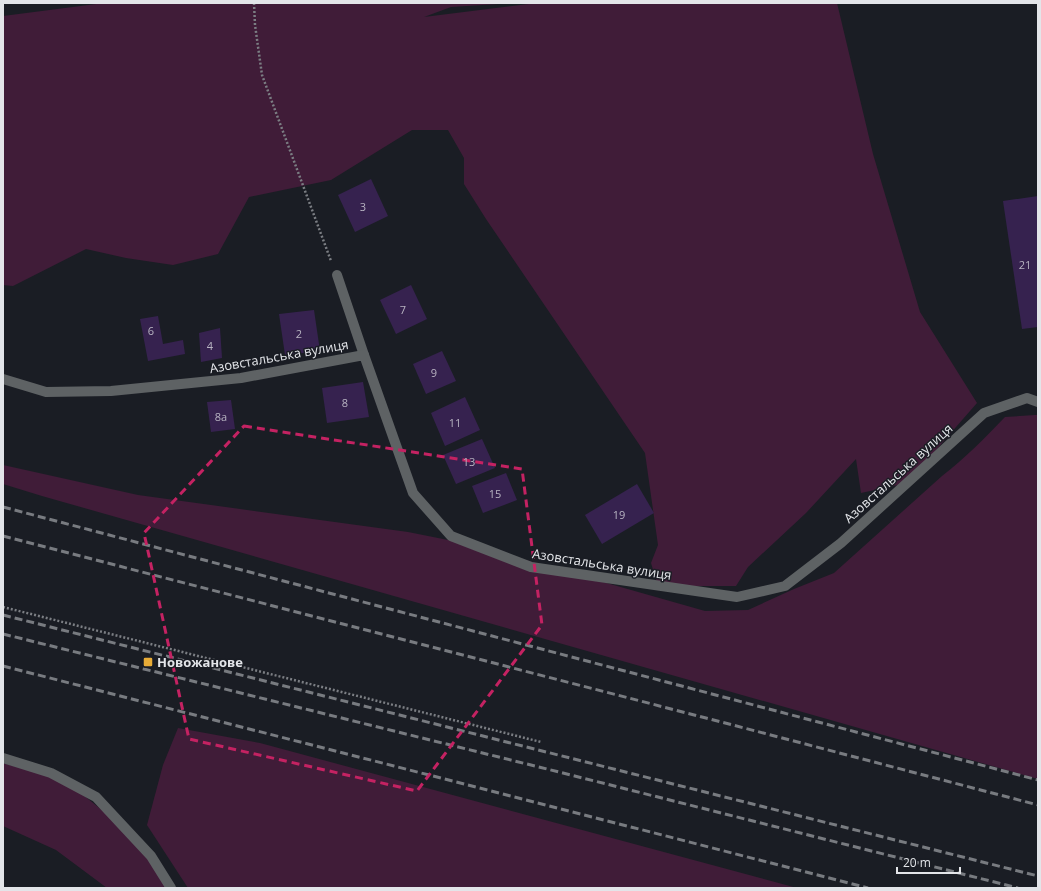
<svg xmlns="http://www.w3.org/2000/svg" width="1041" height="891" font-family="'Open Sans',sans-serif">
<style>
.green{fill:#401c38}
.building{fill:#36224f}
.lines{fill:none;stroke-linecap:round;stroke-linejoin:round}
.path{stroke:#7b7e83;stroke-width:2.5;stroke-dasharray:2 2;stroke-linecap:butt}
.minor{stroke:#5e6264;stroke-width:10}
.rail{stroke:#787b80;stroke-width:3;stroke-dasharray:8 4;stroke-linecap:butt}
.marked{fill:none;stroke:#c42262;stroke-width:3;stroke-dasharray:8 5;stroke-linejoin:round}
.poi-dot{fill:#e8ac37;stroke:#1a1d24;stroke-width:1.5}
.labels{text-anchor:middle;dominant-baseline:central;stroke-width:3;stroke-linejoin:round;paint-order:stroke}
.number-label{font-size:11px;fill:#b8b4c2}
.street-label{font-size:13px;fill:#e3e5e9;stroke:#1a1d24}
.poi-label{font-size:13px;font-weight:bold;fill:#e3e5e9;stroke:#1a1d24;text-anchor:start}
</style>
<rect width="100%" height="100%" fill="#1a1d24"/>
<g class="green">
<polygon points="104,3 514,3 451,7 424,17 537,3 837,3 873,154 920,312 977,403 907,483 861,493 856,459 806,513 748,567 736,586 658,586 651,563 658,545 645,453 486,219 464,184 464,158 448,130 412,130 331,180 249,197 218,254 173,265 126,258 86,249 13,286 3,285 3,16"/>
<path d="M 1035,415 L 1038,415 L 1038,779 L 42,496 L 3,484 L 3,465 L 138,495 L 408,532 L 473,545 L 705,611 L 748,610 L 794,589 L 834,573 L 942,476 C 965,458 985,438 1005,417 Z"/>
<polygon points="178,728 260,743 797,888 188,888 147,825 163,765"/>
<polygon points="3,763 66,781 130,833 172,888 107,888 56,850 3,826"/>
</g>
<g class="building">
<polygon points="371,179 388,216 355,232 338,195"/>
<polygon points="1038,196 1038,327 1022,329 1003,201"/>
<polygon points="411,285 427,319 396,334 380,300"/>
<polygon points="314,310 320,351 285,355 279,314"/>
<polygon points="158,316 163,344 183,340 185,354 148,361 140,319"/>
<polygon points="220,328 222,358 201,362 199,333"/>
<polygon points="442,351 456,381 426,394 413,364"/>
<polygon points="363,382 369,417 327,423 322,388"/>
<polygon points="465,397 480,430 445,446 431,413"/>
<polygon points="231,400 235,429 211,432 207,402"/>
<polygon points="482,439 495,468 456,484 443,455"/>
<polygon points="506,473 517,500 483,513 472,486"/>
<polygon points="637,484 654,513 602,544 585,515"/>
</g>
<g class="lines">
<g class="path">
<polyline points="254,3 255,25 262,75 331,261"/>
<polyline points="3,607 541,742"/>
</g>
<g class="minor">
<polyline points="337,275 364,355"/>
<polyline points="3,379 46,392 111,391 241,378 364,355 413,493 451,536 531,567 737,597 785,586 841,543 984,413 1027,398 1038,402"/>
<polyline points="3,758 51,773 96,797 151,856 171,888"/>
</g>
<g class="rail">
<polyline points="3,507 1038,780"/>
<polyline points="3,536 706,718 1038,805"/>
<polyline points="3,615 1038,876"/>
<polyline points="3,634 547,769 1018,888"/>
<polyline points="3,666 394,766 868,888"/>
</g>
</g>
<path class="marked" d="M 244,426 L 522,469 L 542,625 L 417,791 L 189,739 L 144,533 Z"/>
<rect class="poi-dot" x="143" y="657" width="10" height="10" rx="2"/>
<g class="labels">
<g class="number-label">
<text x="363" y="206">3</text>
<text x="1025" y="264">21</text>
<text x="403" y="309">7</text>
<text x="151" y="330">6</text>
<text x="299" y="333">2</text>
<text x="210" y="345">4</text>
<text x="434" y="372">9</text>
<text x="345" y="402">8</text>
<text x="221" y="416">8а</text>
<text x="455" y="422">11</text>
<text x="469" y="461">13</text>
<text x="495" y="493">15</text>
<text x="619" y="514">19</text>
</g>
<g class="street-label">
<text transform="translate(279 356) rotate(-10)">Азовстальська вулиця</text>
<text transform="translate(898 473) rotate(-42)">Азовстальська вулиця</text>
<text transform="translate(602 564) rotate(9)">Азовстальська вулиця</text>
</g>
<g class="poi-label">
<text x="157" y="662">Новожанове</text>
</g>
</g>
<rect width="1041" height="891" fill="none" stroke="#e3e5e9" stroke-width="8"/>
<path d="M897 867v6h63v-6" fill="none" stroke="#e3e5e9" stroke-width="2"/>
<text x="903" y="867" font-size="12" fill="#e3e5e9" stroke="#1a1d24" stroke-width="3" paint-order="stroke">20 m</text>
</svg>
